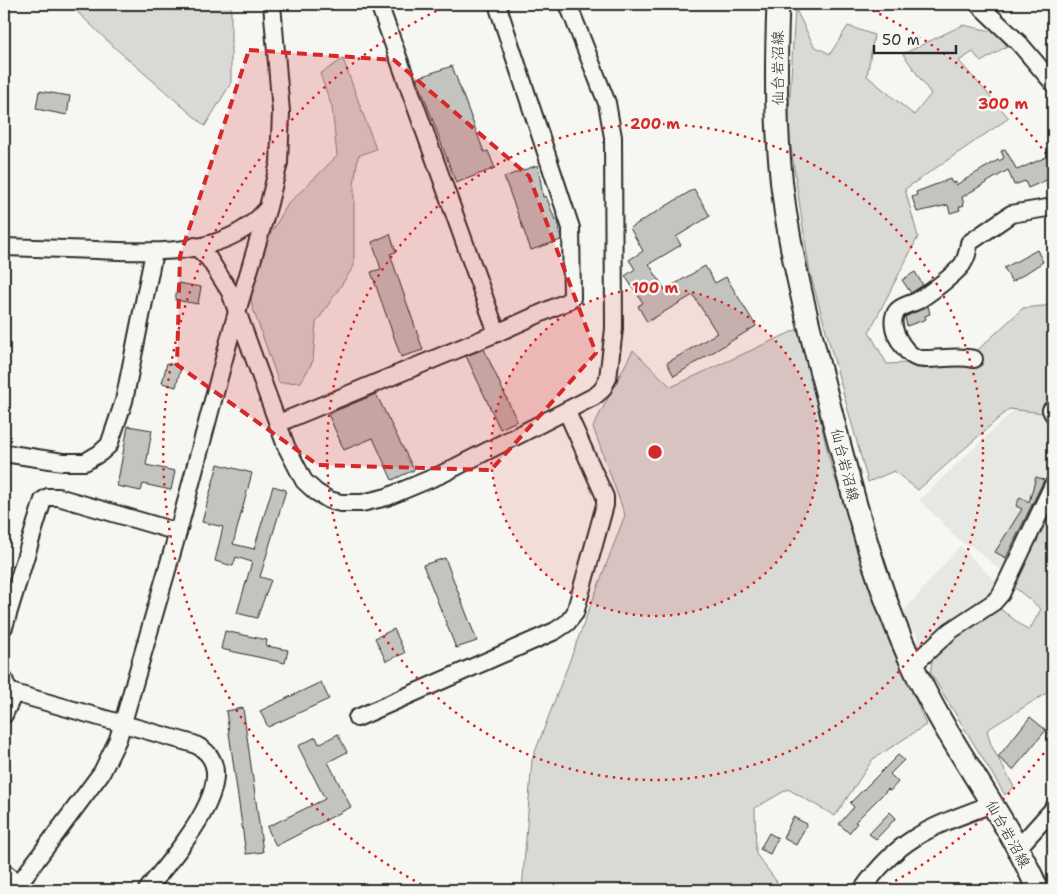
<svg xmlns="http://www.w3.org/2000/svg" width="1057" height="894" font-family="'Shantell Sans','Klee One',sans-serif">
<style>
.built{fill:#e7e7e3}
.green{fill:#d9d9d5;stroke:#828280}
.building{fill:#c3c3c0;stroke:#2b2b2b}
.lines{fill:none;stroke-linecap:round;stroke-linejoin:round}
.minor-casing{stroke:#2b2b2b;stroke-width:20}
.major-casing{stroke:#2b2b2b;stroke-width:25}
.minor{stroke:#f6f6f2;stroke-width:16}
.major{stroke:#f6f6f2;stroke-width:21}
.marked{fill:#d62828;fill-opacity:0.2;stroke:#d62828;stroke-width:4;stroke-dasharray:10 6;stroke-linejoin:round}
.ring{fill:none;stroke:#d62828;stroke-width:2.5;stroke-dasharray:2.5 5}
.labels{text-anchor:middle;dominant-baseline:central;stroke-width:5;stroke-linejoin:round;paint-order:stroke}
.street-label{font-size:15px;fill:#2b2b2b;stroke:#f6f6f2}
.centre{fill:#d62828;stroke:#f6f6f2;stroke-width:2.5}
.ring-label{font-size:15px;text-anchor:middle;font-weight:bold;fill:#d62828;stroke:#f6f6f2;stroke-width:5;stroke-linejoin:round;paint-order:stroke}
</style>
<rect width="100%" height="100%" fill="#f6f6f2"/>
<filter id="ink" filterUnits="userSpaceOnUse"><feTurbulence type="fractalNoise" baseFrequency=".02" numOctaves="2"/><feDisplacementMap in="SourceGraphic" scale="10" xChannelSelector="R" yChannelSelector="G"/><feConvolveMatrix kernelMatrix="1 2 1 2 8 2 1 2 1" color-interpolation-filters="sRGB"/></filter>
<g filter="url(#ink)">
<g class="built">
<polygon points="1031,394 1048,417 1045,425 1053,439 1053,458 1045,497 1002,569 999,569 971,545 965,545 919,500"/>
<polygon points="960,546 1002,588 924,650 917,643 918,636 911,628 904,611"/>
</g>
<g class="green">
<polygon points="69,4 231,4 231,83 205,126 114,47"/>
<polygon points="795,8 814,46 830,54 848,26 874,35 867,76 914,115 931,94 903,54 963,25 996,32 1007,46 981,62 973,52 959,61 1009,118 905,189 918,237 869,332 887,364 967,360 1023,308 1053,305 1053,414 1009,409 918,490 894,471 868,482 810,273 788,128"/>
<polygon points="343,59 376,149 358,156 354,185 354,266 316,323 313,361 301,382 279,383 252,306 251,296 260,252 288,204 337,156 332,107 320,74"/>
<polygon points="800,328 829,459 872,592 926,725 873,759 835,816 788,789 755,808 756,854 783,890 522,890 532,760 625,515 593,427 633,350 671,387"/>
<polygon points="1053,491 1053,689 987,730 991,745 1014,787 1005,795 930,672 935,647 999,608 1029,631 1041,609 1013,586"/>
</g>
<g class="building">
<polygon points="452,66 484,152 488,151 495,168 456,183 417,78"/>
<polygon points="39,91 70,96 67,115 36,109"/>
<polygon points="1005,149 1017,170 1053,154 1053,171 1047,174 1049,179 1028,188 1025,181 1014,185 1008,170 962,197 964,205 959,207 960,210 950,213 948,205 917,212 912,197 917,195 916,192 950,179 952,183 956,182 956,185 998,160 999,161 1004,158 1001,151"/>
<polygon points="538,165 543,197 546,196 555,220 558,219 561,240 531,250 504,177"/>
<polygon points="694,189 710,216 676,237 681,245 649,264 665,290 705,266 715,283 726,277 756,326 674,376 667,363 717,333 693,295 647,322 638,306 643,303 625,276 635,269 629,260 643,251 630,228"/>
<polygon points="390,234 396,252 390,254 423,350 401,357 371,272 381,269 372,242"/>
<polygon points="1037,250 1043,262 1012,282 1004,268"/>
<polygon points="915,272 923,285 911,293 902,280"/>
<polygon points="178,283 201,287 198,304 175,300"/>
<polygon points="928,306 930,314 925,316 926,319 907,326 905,317"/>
<polygon points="484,349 517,421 500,429 466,356"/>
<polygon points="167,363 181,367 176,387 162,383"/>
<polygon points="376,394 414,470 392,480 373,438 344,450 328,414"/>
<polygon points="128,426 152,430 146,465 175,471 171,490 143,484 141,491 117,486"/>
<polygon points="218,464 252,473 233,544 254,549 273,486 286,490 260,577 271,580 257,618 237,613 252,562 236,557 233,566 215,561 223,527 202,522"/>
<polygon points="1036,477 1044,480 1006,558 995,552 1022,509 1016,506 1020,497 1029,502"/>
<polygon points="445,558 477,641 456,648 423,565"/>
<polygon points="394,629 405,653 386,661 375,638"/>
<polygon points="225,631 267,640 266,646 288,650 285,663 221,649"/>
<polygon points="321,682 329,699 268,727 260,711"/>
<polygon points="243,708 263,852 246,854 226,711"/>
<polygon points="1030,717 1046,730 1013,770 998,757"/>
<polygon points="338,734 347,752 328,762 351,807 276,846 267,827 325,799 298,746 316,737 319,744"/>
<polygon points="898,755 904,760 890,774 898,782 890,791 888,789 855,822 857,823 849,833 839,824 854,807 850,803"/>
<polygon points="890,812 896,818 876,839 869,834"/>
<polygon points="793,817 807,824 796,845 783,838"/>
<polygon points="769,833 778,838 770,854 760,849"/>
</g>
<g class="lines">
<defs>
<g id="minor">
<polyline points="379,4 497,333 566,302 572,298 571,228 497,4"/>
<polyline points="978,4 1019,43 1053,83"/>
<polyline points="195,246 209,259 230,292 286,446 304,481 316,492 329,500 341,503 362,503 387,497 442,474 595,396 602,390 608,378 614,329 613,137 607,103 568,4"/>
<path d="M 4,247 C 34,248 65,249 96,250 C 152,252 224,258 265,211"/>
<path d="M 974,359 C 955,354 929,362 917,358 C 903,353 886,324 897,311 C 902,305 911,304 917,301 C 929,294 954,275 962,265 C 967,258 968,251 969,243 L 1011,214 L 1053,207"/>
<polyline points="1051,410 1053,414"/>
<polyline points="279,423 497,333"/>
<polyline points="4,453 63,462 85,462 100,453 109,445 124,401 154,252"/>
<polyline points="4,627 43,500 48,497 58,497 178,532"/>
<polyline points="912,666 950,631 994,602 1001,594 1053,485"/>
<path d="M 4,679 L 8,690 L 14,693 L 194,744 C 254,771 169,860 147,890"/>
<polyline points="4,715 14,693"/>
<polyline points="357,718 555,631 567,623 575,613 605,505 605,497 567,412"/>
<polyline points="1018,848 1053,809"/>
<polyline points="4,872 28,890"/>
<polyline points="14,890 102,772 118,739 126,712 178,532 232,329 268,207 279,163 281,112 272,4"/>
<path d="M 862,890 C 899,836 934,826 992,804"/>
</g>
<path id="major" d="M 778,4 C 775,82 775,162 790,239 C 801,302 819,364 835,427 C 856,507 877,588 912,664 C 947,743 1004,811 1038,890"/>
</defs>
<use href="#minor" class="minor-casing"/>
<use href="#major" class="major-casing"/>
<use href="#minor" class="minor"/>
<use href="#major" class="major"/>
</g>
</g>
<path class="marked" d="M 249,50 L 394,60 L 529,176 L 596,353 L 491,470 L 318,465 L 177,365 L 180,256 Z"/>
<circle cx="655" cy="452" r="164" fill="#d62828" fill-opacity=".12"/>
<g class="ring">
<circle cx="655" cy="452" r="164"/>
<circle cx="655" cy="452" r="328"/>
<path d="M1053 741A492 492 0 0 1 882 888M428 888A492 492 0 0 1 451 4M859 4A492 492 0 0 1 1053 163"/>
</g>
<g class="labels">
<g class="street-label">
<text transform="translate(778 68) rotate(-90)">仙台岩沼線</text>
<text transform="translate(845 465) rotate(76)">仙台岩沼線</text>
<text transform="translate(1008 834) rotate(61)">仙台岩沼線</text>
</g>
</g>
<circle cx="655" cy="452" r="8" class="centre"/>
<g class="ring-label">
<text x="1003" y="109">300 m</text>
<text x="655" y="129">200 m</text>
<text x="655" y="293">100 m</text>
</g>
<rect width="1057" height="894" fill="none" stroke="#f6f6f2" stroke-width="20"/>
<rect x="10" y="10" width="1037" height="874" fill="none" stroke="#2b2b2b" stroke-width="2" filter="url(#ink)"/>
<path d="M874 45v8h82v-8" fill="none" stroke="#2b2b2b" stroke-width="2.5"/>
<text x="882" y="45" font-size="15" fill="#2b2b2b" stroke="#f6f6f2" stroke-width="4" paint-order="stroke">50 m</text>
</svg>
